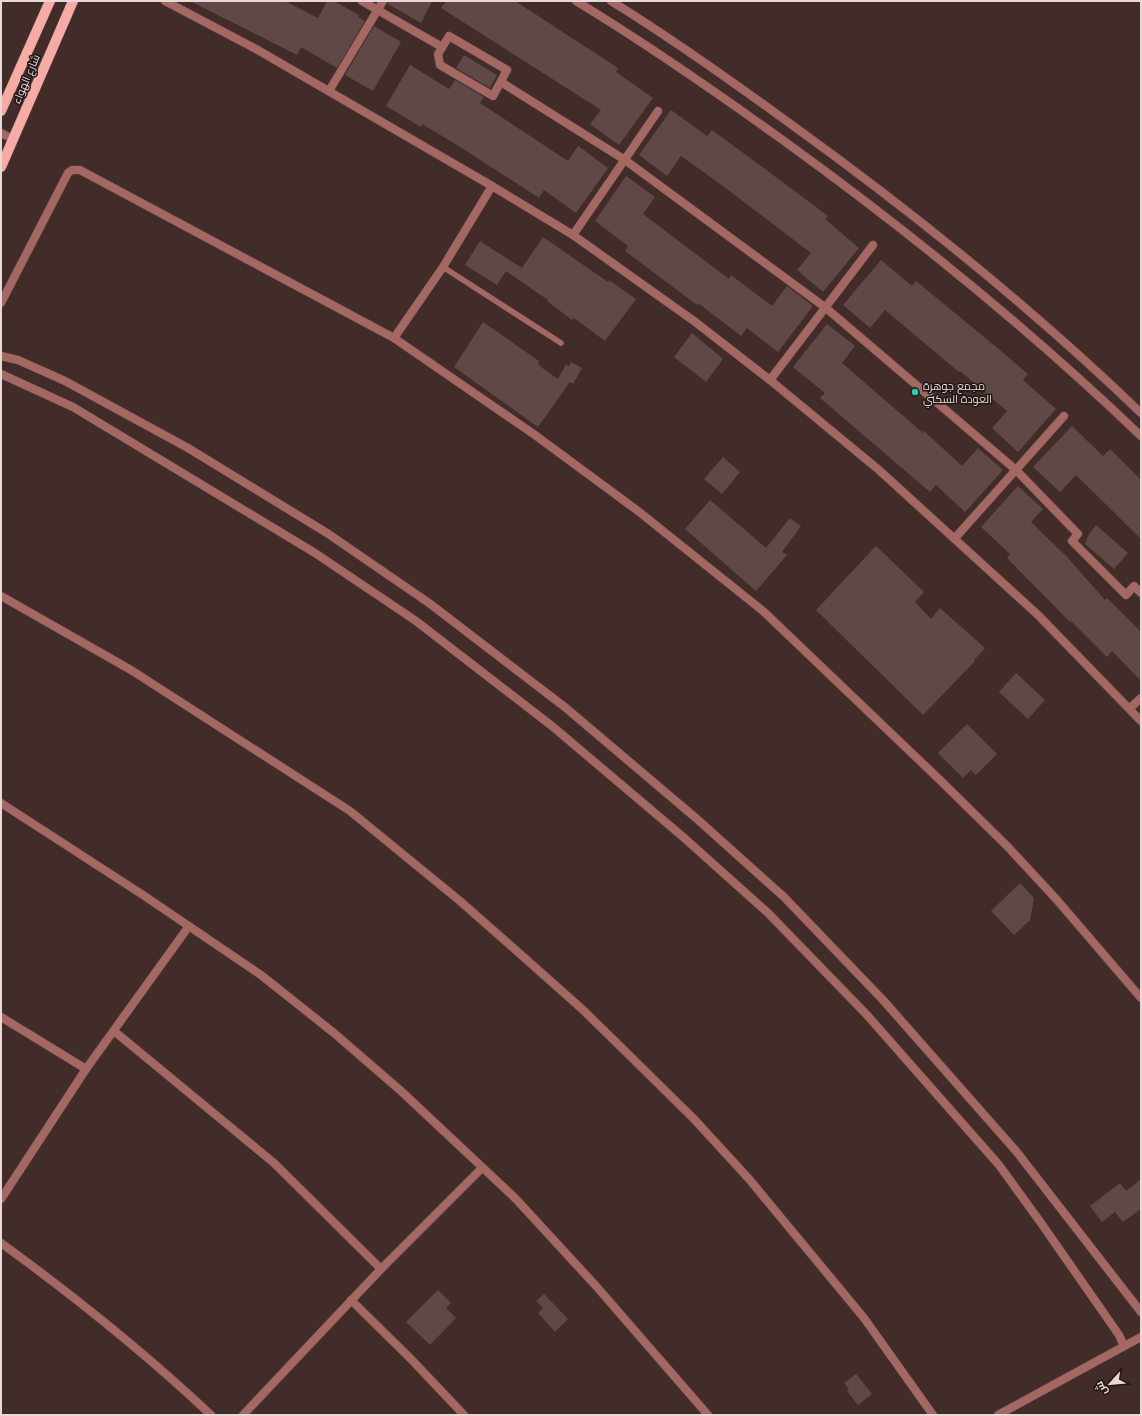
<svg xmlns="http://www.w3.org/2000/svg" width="1142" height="1416" font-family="'PT Sans',Cairo,sans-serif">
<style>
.building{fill:#604846}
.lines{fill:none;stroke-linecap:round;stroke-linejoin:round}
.service-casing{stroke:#5c4846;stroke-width:6}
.minor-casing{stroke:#5c4846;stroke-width:9}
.tertiary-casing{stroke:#5c4846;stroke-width:9}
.primary-casing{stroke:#5c4846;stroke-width:11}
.service{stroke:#a46762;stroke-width:5.5}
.minor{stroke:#a46762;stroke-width:8}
.tertiary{stroke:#a46762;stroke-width:8}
.primary{stroke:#f7aba5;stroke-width:10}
.poi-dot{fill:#1bd5b1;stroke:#211716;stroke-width:1.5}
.labels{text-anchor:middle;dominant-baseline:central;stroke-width:3;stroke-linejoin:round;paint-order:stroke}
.street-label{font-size:11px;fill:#e8d9d8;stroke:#211716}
.poi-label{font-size:11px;fill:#e8d9d8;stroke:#211716;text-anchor:start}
</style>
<rect width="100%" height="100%" fill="#412c2a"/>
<g class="building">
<polygon points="190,1 285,1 318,18 327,1 334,1 359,15 358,17 365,21 337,68 301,47 297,55"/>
<polygon points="388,1 432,1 421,23 388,4"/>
<polygon points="446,1 515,1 618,68 616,72 653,98 619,145 590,124 601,110 441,8"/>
<polygon points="374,26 401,42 373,91 345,75"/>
<polygon points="464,55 497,75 490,88 456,68"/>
<polygon points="410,65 449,89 455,80 484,97 480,103 568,161 578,146 608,168 576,213 544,190 539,198 462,148 422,124 421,127 386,106"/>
<polygon points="671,110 707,136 712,130 753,160 828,216 825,219 859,248 823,292 797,270 811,253 723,186 681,156 667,176 639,155"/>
<polygon points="626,176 655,197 643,214 729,279 731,275 772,306 787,286 813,306 778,352 747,328 741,336 698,303 697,305 625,251 628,246 595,221"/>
<polygon points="543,237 608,282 609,280 636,299 605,341 574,318 572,320 547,301 548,300 506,271 497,285 465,265 480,241 522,268"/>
<polygon points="881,260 912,286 916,281 995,346 1028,374 1023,380 1056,409 1018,452 992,428 1007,411 960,371 959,372 885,310 870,328 843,305"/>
<polygon points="483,322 539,361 538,363 541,367 558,379 566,364 569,366 571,362 582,368 573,384 570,382 538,427 454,367"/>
<polygon points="827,324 855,346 842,363 923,433 924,431 962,466 978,448 1003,470 965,512 936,485 930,492 820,398 825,393 793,367"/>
<polygon points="692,333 723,359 706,382 674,357"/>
<polygon points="1072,426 1103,456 1110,449 1141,480 1141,539 1076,475 1060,492 1033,467"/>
<polygon points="723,457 740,472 722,494 704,479"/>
<polygon points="1018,486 1043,509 1031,522 1067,557 1105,600 1107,598 1141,632 1141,681 1112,651 1107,657 1071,621 1070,622 1007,558 1010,554 981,527"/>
<polygon points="710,500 766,548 790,518 801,526 782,552 787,555 756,591 685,529"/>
<polygon points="1096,525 1128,553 1114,569 1085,544 1088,536"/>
<polygon points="876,546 924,592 915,602 931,619 940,608 985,648 974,660 975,661 923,715 816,610"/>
<polygon points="1016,673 1045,700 1028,719 999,692"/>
<polygon points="967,724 997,754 976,775 971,770 963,778 938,753"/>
<polygon points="1020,883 1034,898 1030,920 1014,935 991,911"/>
<polygon points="1141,1179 1141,1209 1123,1222 1115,1212 1102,1222 1090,1206 1120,1183 1126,1191"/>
<polygon points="438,1290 451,1303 446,1308 456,1318 430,1345 406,1322"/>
<polygon points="544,1294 568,1319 555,1332 538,1313 543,1308 536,1301"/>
<polygon points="856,1374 872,1394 858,1405 847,1391 849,1389 844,1383"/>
</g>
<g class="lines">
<defs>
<polyline id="service" points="443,267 561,343"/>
<g id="minor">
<polyline points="165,1 256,49 492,186 573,235 694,321 770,380 879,470 1038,615 1141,721"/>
<polyline points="362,1 442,47"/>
<path d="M 576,1 C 647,44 716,92 784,141 C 910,232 1029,329 1141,436"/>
<path d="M 611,1 C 673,39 733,82 792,125 C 914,213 1032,308 1141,413"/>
<polygon points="449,36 507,70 493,96 440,65 438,54"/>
<polyline points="501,82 625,160 826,308 1016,470 1078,534 1072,541 1126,595 1134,586 1141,593"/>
<polyline points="329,91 383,1"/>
<polyline points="573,235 658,111"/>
<polyline points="1,303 68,173 72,170 80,170 394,338 535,435 638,511 763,611 942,782 1008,847 1057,900 1141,998"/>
<polyline points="394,338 443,267 492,186"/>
<polyline points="1,356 18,360 65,381 188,448 327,533 429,603 566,708 697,819 784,897 883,1000 1016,1151 1141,1312"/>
<polyline points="1,374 73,407 315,553 416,621 552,726 682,836 768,913 867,1015 999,1165 1041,1223 1119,1335 1124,1346"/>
<polyline points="770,380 873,245"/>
<polyline points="955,538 1064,416"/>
<polyline points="1,596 131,670 350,811 460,901 510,945 582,1009 627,1053 694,1119 749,1179 864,1318 933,1415"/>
<polyline points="1130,708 1141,698"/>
<polyline points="1,803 143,895 261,975 334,1033 401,1091 515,1198 596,1286 708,1415"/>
<polyline points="1,1017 86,1069"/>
<polyline points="114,1031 274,1163 381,1269"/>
<polyline points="1,1199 86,1069 189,926"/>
<path d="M 1,1243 C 74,1296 145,1353 211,1415"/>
<polyline points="351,1300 411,1359 464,1415"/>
<polyline points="243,1415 381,1269 482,1168"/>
</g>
<g id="tertiary">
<polyline points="1,133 13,139"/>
<polyline points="998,1415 1141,1337"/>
</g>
<g id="primary">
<polyline points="1,111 50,1"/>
<polyline points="1,167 73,1"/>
</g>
</defs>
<use href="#service" class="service-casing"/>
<use href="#minor" class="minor-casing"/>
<use href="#tertiary" class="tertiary-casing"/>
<use href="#primary" class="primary-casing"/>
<use href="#service" class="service"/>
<use href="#minor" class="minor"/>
<use href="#tertiary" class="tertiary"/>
<use href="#primary" class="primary"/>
</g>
<circle class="poi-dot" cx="915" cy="392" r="4"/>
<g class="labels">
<g class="street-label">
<text transform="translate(26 79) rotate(-67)">شارع الهواء</text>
</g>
<g class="poi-label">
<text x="923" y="386">مجمع جوهرة<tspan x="923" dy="13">العودة السكني</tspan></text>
</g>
</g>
<rect width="1142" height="1416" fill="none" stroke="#e8d9d8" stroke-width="4"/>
<g transform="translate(1110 1384) rotate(243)" stroke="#211716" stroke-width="3" paint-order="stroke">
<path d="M0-3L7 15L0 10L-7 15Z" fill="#e8d9d8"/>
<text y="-6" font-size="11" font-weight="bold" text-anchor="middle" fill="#e8d9d8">ش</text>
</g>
</svg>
